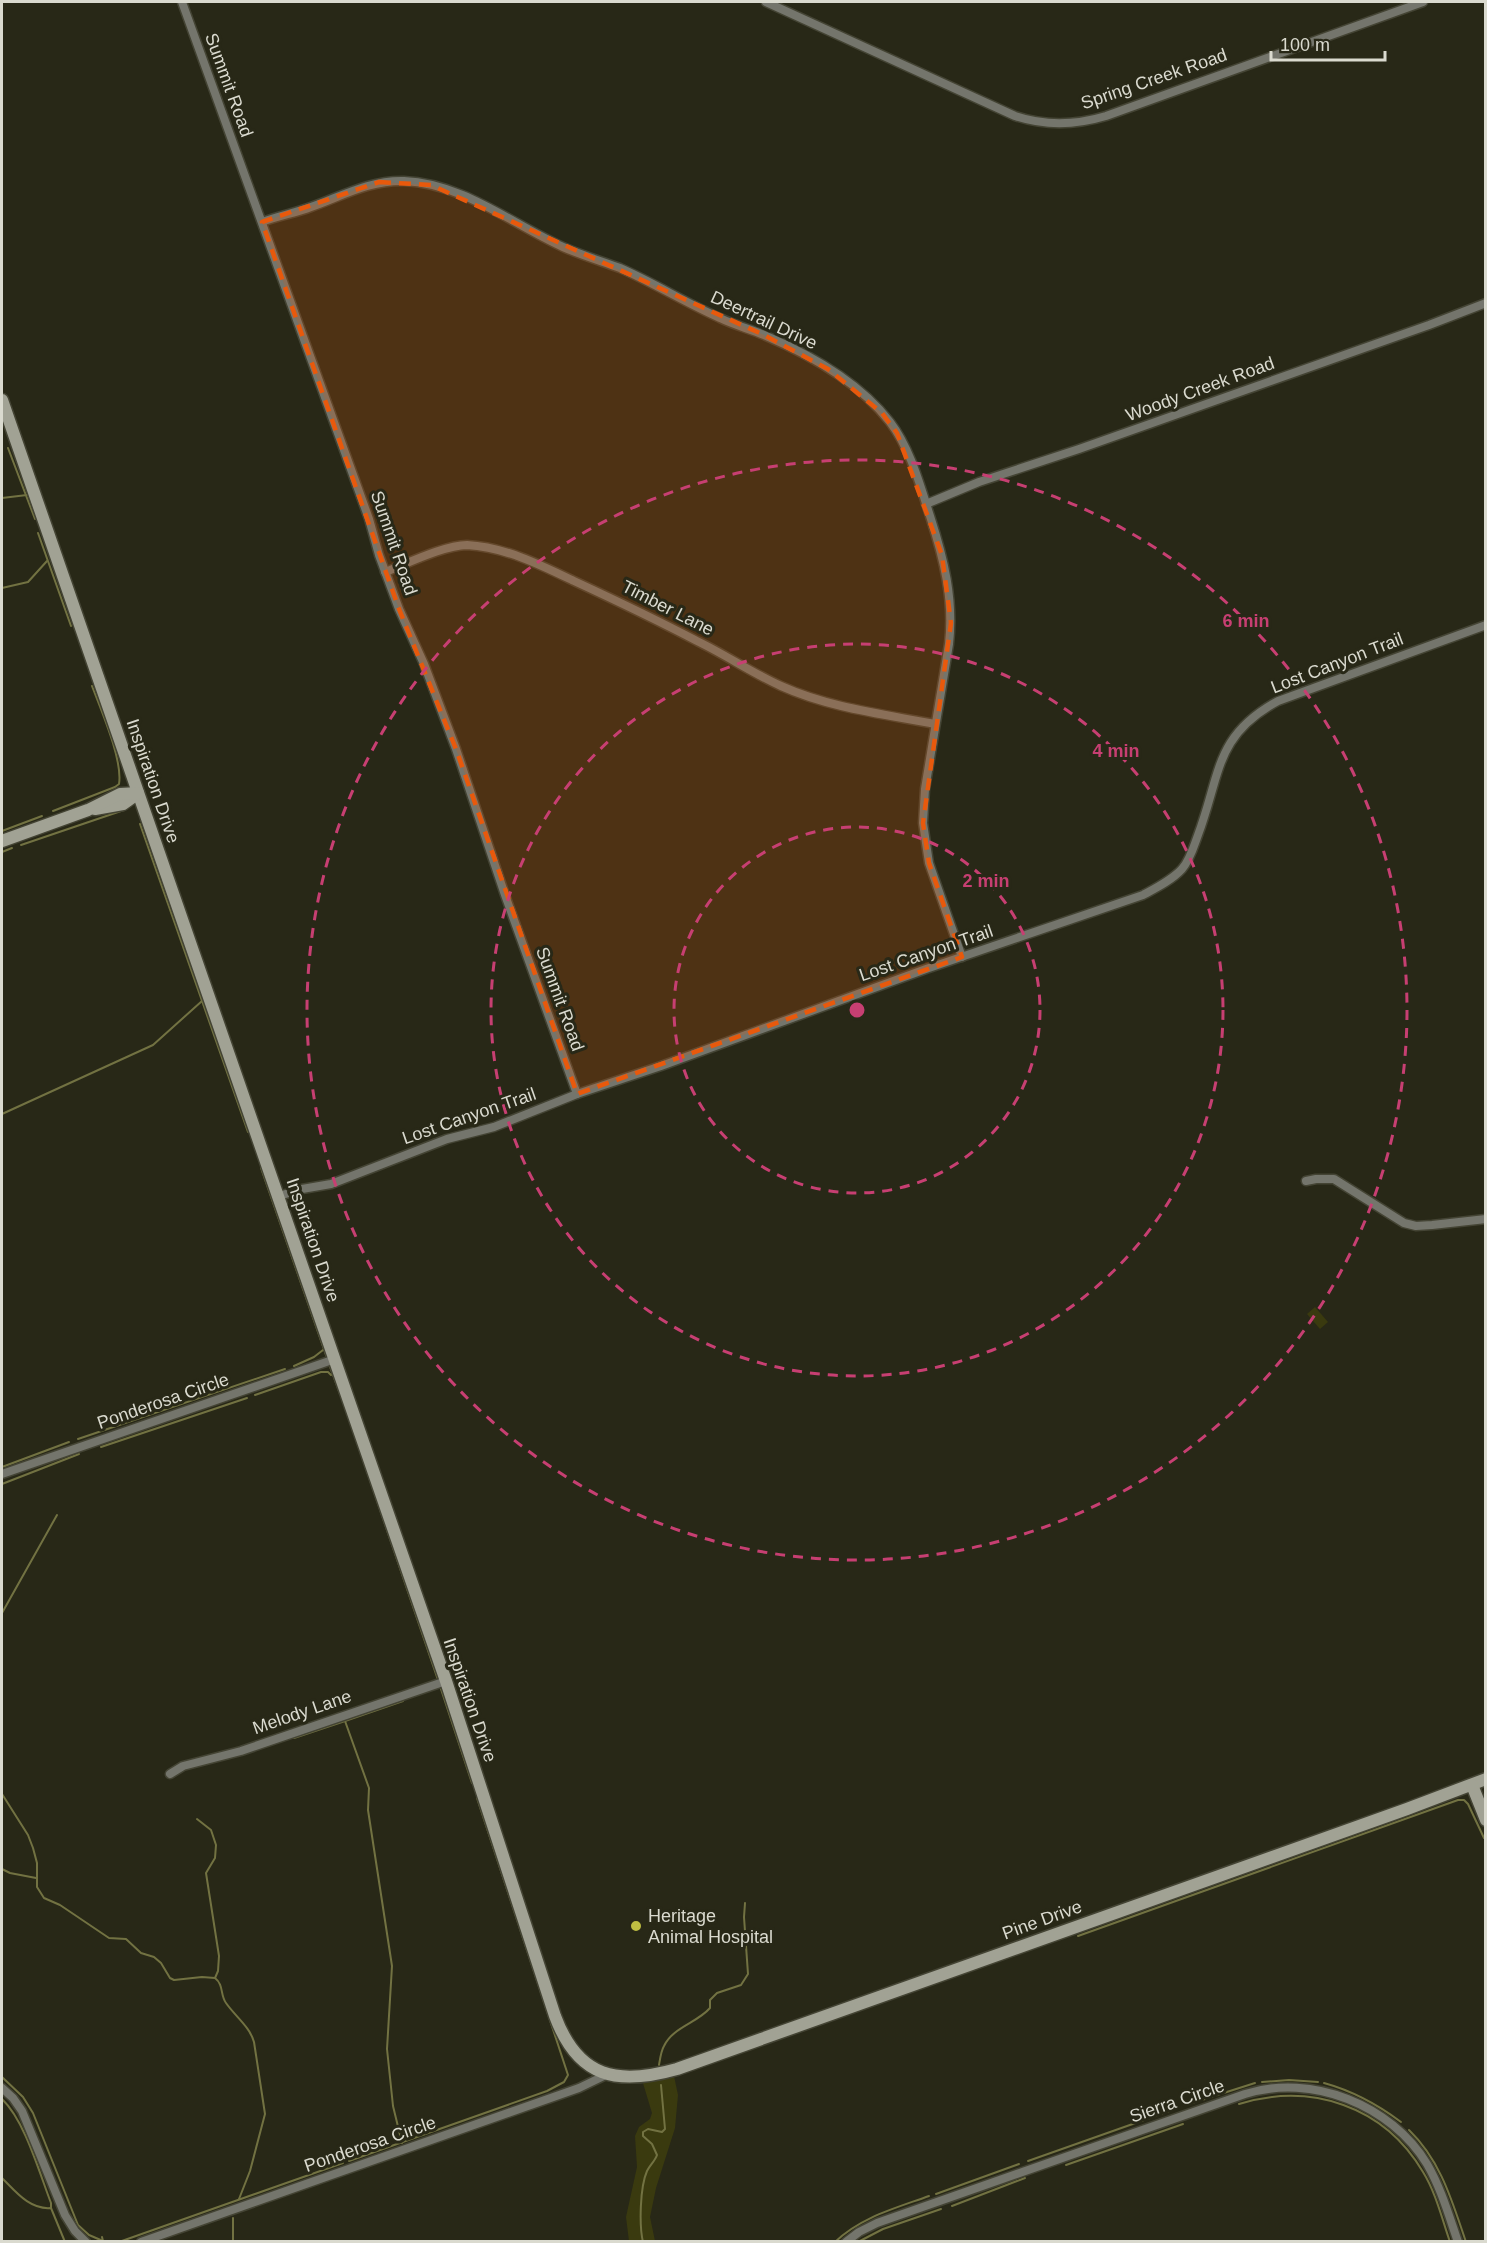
<svg xmlns="http://www.w3.org/2000/svg" width="1487" height="2243" font-family="Helvetica,sans-serif">
<style>
.green{fill:#3a3a0f}
.lines{fill:none;stroke-linecap:round;stroke-linejoin:round}
.stream{stroke:#727242;stroke-width:2}
.street-casing{stroke:#444434;stroke-width:11}
.secondary-casing{stroke:#444434;stroke-width:15}
.street{stroke:#74756c;stroke-width:8}
.secondary{stroke:#a1a294;stroke-width:12}
.marked{fill:#e8590c;fill-opacity:0.2;stroke:#e8590c;stroke-width:4.5;stroke-dasharray:12 8;stroke-linejoin:round}
.ring{fill:none;stroke:#c73f72;stroke-width:3;stroke-dasharray:10 8}
.poi-dot{fill:#bfbe42;stroke:#282817;stroke-width:2}
.labels{text-anchor:middle;dominant-baseline:central;stroke-width:6;stroke-linejoin:round;paint-order:stroke}
.street-label{font-size:18px;fill:#dadacf;stroke:#282817}
.poi-label{font-size:18px;fill:#dadacf;stroke:#282817;text-anchor:start}
.centre{fill:#c73f72;stroke:#282817;stroke-width:3}
.ring-label{font-size:18px;text-anchor:middle;font-weight:bold;fill:#c73f72;stroke:#282817;stroke-width:6;stroke-linejoin:round;paint-order:stroke}
</style>
<rect width="100%" height="100%" fill="#282817"/>
<g class="green">
<polygon points="1315,1307 1328,1322 1320,1329 1307,1314"/>
<polygon points="674,2076 678,2095 675,2128 656,2188 650,2217 655,2241 629,2241 626,2217 637,2167 635,2136 639,2127 650,2119 652,2113 643,2083"/>
</g>
<g class="lines">
<g class="stream">
<polyline points="8,448 35,519"/>
<polyline points="2,498 27,495"/>
<polyline points="38,533 71,626"/>
<polyline points="2,588 28,582 47,561"/>
<path d="M 53,811 L 115,787 L 119,784 C 123,760 101,710 92,686"/>
<polyline points="140,824 248,1132"/>
<polyline points="2,831 42,816"/>
<polyline points="21,845 124,810"/>
<polyline points="2,852 12,848"/>
<polyline points="2,1114 153,1045 202,1001"/>
<polyline points="261,1168 327,1358"/>
<polyline points="329,1364 340,1394"/>
<polyline points="294,1366 314,1357 323,1350"/>
<polyline points="255,1395 321,1372 328,1372 331,1375"/>
<polyline points="78,1439 285,1369"/>
<polyline points="356,1439 438,1680"/>
<polyline points="101,1447 247,1398"/>
<polyline points="2,1467 69,1442"/>
<polyline points="2,1484 79,1454"/>
<polyline points="2,1613 57,1515"/>
<polyline points="440,1686 472,1783"/>
<polyline points="294,1738 345,1721"/>
<path d="M 2,1794 L 28,1835 L 33,1848 L 37,1863 L 37,1887 L 44,1898 L 60,1905 L 109,1938 L 126,1939 L 141,1953 L 154,1957 L 161,1963 L 170,1978 L 174,1980 L 202,1977 L 215,1978 C 224,1985 220,1995 226,2003 C 235,2016 250,2027 254,2042 L 265,2114 L 250,2171 L 239,2199"/>
<polyline points="197,1819 211,1830 216,1845 215,1858 206,1873 219,1956 218,1971 215,1978"/>
<polyline points="2,1869 10,1873 36,1878"/>
<polyline points="1078,1936 1458,1800 1464,1800 1468,1804 1484,1838"/>
<path d="M 659,2065 C 660,2059 661,2051 664,2046 C 673,2027 697,2023 710,2008 L 710,2000 L 717,1993 L 741,1985 L 748,1974 L 744,1917 L 745,1903"/>
<polyline points="2,2077 23,2097 33,2113 78,2225 89,2235 103,2241 102,2237"/>
<polyline points="1262,2082 1289,2080 1318,2082"/>
<path d="M 1324,2083 C 1353,2091 1377,2104 1401,2122"/>
<path d="M 2,2099 C 25,2121 39,2172 51,2203 L 51,2208"/>
<path d="M 1239,2104 C 1311,2082 1384,2106 1423,2172 C 1436,2193 1442,2219 1450,2242"/>
<polyline points="1186,2105 1255,2083"/>
<path d="M 1409,2130 C 1441,2161 1452,2201 1466,2242"/>
<polyline points="402,2143 393,2106 387,2049 392,1966 368,1810 369,1788 345,1721 403,1701"/>
<polyline points="349,2161 547,2091 564,2082 568,2075 477,1798"/>
<polyline points="1028,2161 1178,2108"/>
<polyline points="1066,2165 1183,2124"/>
<path d="M 2,2178 C 16,2192 30,2210 51,2208 L 65,2242"/>
<polyline points="936,2194 1019,2164"/>
<polyline points="952,2206 1025,2178"/>
<polyline points="233,2218 233,2242"/>
<polyline points="119,2242 343,2163"/>
<path d="M 643,2242 C 639,2225 640,2187 647,2171 C 650,2165 655,2161 657,2155 L 652,2144 L 643,2136 L 643,2132 L 648,2129 L 662,2132 L 665,2129 L 661,2085"/>
<path d="M 835,2242 C 861,2217 896,2208 929,2196"/>
<polyline points="858,2242 883,2229 941,2209"/>
</g>
<defs>
<g id="street">
<polyline points="182,2 369,519 379,555 399,609 424,664 456,749 505,895 577,1094"/>
<path d="M 766,2 L 1015,116 C 1045,126 1076,125 1106,116 L 1423,2"/>
<path d="M 262,222 C 278,216 295,213 311,207 C 342,196 370,180 404,181 C 462,183 512,224 563,247 C 581,255 601,261 620,268 C 654,283 686,303 720,318 C 734,325 750,329 764,335 C 809,354 860,383 890,422 C 910,448 920,485 930,516 C 944,559 954,599 949,644 L 925,789 L 923,823 L 929,863 L 962,957"/>
<polyline points="926,504 979,482 1079,449 1429,325 1486,303"/>
<path d="M 385,572 C 406,564 445,545 467,545 C 505,547 541,565 574,581 C 615,600 657,620 697,641 C 726,655 752,673 781,686 C 830,708 883,714 935,724"/>
<polyline points="1306,1181 1316,1179 1334,1179 1404,1223 1416,1226 1432,1225 1486,1219"/>
<path d="M 279,1196 L 302,1189 L 331,1184 L 447,1139 L 494,1127 L 577,1094 L 661,1066 L 926,969 L 1143,895 C 1156,888 1172,880 1182,869 C 1190,860 1194,846 1198,835 C 1221,774 1214,736 1278,701 L 1486,625"/>
<polyline points="2,1474 335,1359"/>
<polyline points="170,1774 183,1766 241,1751 446,1681"/>
<polyline points="2,2088 13,2098 22,2111 65,2215 75,2231 86,2242"/>
<polyline points="141,2242 579,2088 608,2074"/>
<path d="M 846,2242 L 859,2232 L 877,2223 L 1245,2094 C 1312,2073 1391,2105 1427,2164 C 1441,2188 1449,2216 1458,2242"/>
</g>
<g id="secondary">
<path d="M 2,400 L 446,1681 L 555,2016 C 578,2078 617,2086 677,2069 L 1407,1809 L 1486,1779"/>
<polyline points="95,809 123,804 137,794"/>
<polyline points="2,841 88,810 120,794 138,793"/>
<polyline points="1472,1785 1486,1820"/>
</g>
</defs>
<use href="#street" class="street-casing"/>
<use href="#secondary" class="secondary-casing"/>
<use href="#street" class="street"/>
<use href="#secondary" class="secondary"/>
</g>
<path class="marked" d="M 379,182 L 431,185 L 764,335 L 828,369 L 882,413 L 897,433 L 942,555 L 951,623 L 923,823 L 929,863 L 962,957 L 577,1094 L 456,749 L 399,609 L 262,222 Z"/>
<g class="ring">
<circle cx="857" cy="1010" r="183"/>
<circle cx="857" cy="1010" r="366"/>
<circle cx="857" cy="1010" r="550"/>
</g>
<circle class="poi-dot" cx="636" cy="1926" r="6"/>
<g class="labels">
<g class="street-label">
<text transform="translate(1154 79) rotate(-19)">Spring Creek Road</text>
<text transform="translate(229 85) rotate(70)">Summit Road</text>
<text transform="translate(764 320) rotate(25)">Deertrail Drive</text>
<text transform="translate(1200 389) rotate(-20)">Woody Creek Road</text>
<text transform="translate(394 543) rotate(71)">Summit Road</text>
<text transform="translate(668 608) rotate(27)">Timber Lane</text>
<text transform="translate(1337 663) rotate(-21)">Lost Canyon Trail</text>
<text transform="translate(153 781) rotate(71)">Inspiration Drive</text>
<text transform="translate(926 953) rotate(-19)">Lost Canyon Trail</text>
<text transform="translate(560 999) rotate(70)">Summit Road</text>
<text transform="translate(469 1116) rotate(-19)">Lost Canyon Trail</text>
<text transform="translate(313 1240) rotate(71)">Inspiration Drive</text>
<text transform="translate(163 1401) rotate(-19)">Ponderosa Circle</text>
<text transform="translate(470 1700) rotate(71)">Inspiration Drive</text>
<text transform="translate(302 1712) rotate(-19)">Melody Lane</text>
<text transform="translate(1042 1920) rotate(-20)">Pine Drive</text>
<text transform="translate(1177 2101) rotate(-19)">Sierra Circle</text>
<text transform="translate(370 2144) rotate(-19)">Ponderosa Circle</text>
</g>
<g class="poi-label">
<text x="648" y="1916">Heritage<tspan x="648" dy="21">Animal Hospital</tspan></text>
</g>
</g>
<circle cx="857" cy="1010" r="9" class="centre"/>
<g class="ring-label">
<text x="1246" y="627">6 min</text>
<text x="1116" y="757">4 min</text>
<text x="986" y="887">2 min</text>
</g>
<rect width="1487" height="2243" fill="none" stroke="#dadacf" stroke-width="6"/>
<path d="M1271 51v9h114v-9" fill="none" stroke="#dadacf" stroke-width="3"/>
<text x="1280" y="51" font-size="18" fill="#dadacf" stroke="#282817" stroke-width="4.5" paint-order="stroke">100 m</text>
</svg>
